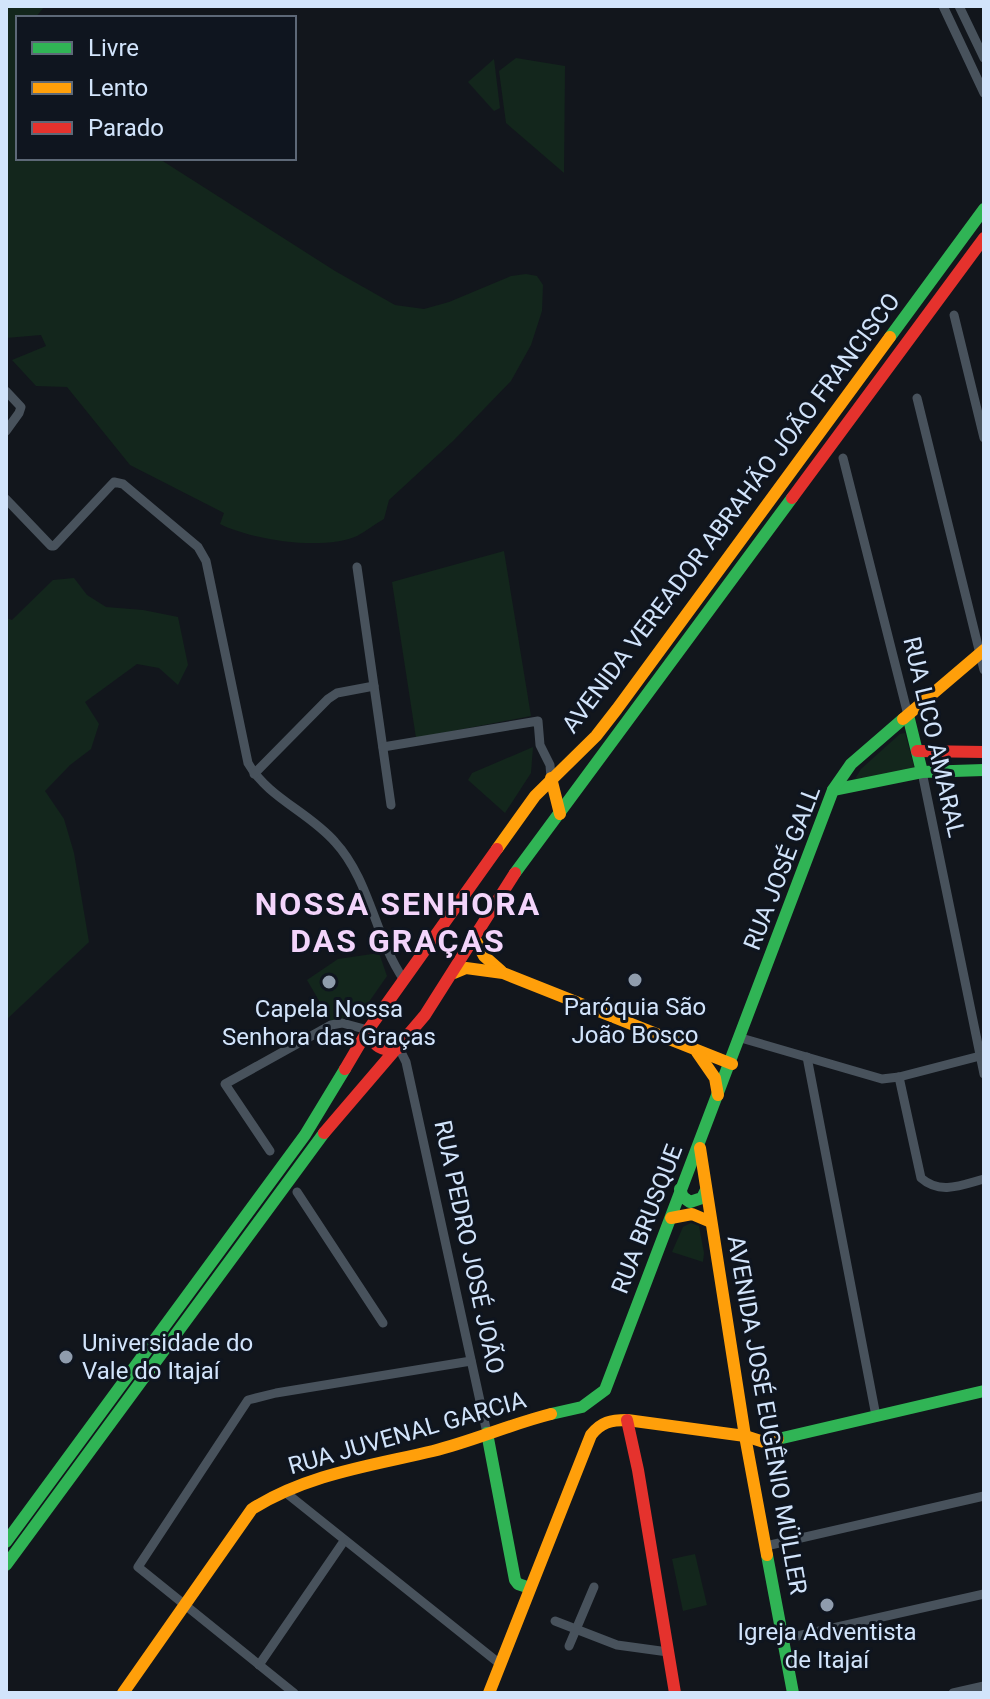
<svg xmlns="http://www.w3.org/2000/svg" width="990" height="1699" font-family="Roboto,sans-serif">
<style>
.green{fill:#13261c}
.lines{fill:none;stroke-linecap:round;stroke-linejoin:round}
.street{stroke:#48525c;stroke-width:9}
.fast{stroke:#30b455;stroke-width:12}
.slow{stroke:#ff9f0a;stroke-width:12}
.jam{stroke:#e5322d;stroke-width:12}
.poi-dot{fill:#8f9cad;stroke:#0f151f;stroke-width:3}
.labels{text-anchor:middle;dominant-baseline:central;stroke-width:6;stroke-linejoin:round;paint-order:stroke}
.street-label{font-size:24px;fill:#d2e4fb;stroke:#0f151f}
.poi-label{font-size:24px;fill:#d2e4fb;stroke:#0f151f}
.district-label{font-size:32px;font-weight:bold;letter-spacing:2px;fill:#f3d4fb;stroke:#0f151f}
</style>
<rect width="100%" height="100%" fill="#12161c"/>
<g class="green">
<path d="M 6,6 L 45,6 L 35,18 L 18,18 L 18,158 L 158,158 L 335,271 L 395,305 L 424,309 L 449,302 L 511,276 L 526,274 L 537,276 L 543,285 L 542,311 L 531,345 L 511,381 L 453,441 L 389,500 L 384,519 C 375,524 366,531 357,536 C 323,551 252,540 220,524 L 224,513 L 130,465 L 67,387 L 36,386 L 12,360 L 46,346 L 41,335 L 6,338 Z"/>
<polygon points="516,58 565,66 564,173 506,123 499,71"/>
<polygon points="494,59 500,108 494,111 468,82"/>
<polygon points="504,551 531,716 416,738 392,582"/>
<polygon points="74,578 87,595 106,607 143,610 178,617 188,665 178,685 159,668 137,664 85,702 99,724 91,749 70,765 45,791 64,819 74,853 89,942 6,1020 6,618 12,620 53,580"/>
<polygon points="905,733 914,766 913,769 855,779 861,769 900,734"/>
<polygon points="533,747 531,773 505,813 468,780 472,773"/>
<polygon points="379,953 387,976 364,1009 332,1023 307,980 338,959"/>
<polygon points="691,1223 699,1226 704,1253 703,1262 672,1252 683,1227"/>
<polygon points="695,1554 707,1605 683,1611 672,1559"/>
</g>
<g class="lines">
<g class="street">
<polyline points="943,6 984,93"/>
<polyline points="959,6 984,58"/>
<polyline points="954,315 984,438"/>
<polyline points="6,391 21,407 19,413 6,431"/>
<polyline points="917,398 984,670"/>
<polyline points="843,458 908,715"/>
<path d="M 6,499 L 51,546 L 54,546 L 114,482 L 123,484 L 198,547 L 206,561 L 248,763 C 268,798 309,812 335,842 C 370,880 375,938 404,980"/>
<polyline points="357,567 391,805"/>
<polyline points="383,747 538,721 540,745 550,765 551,778"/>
<polyline points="922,772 984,1074"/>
<polyline points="254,774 328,699 337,693 374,686"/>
<polyline points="741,1038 882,1079 899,1077 980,1056"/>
<polyline points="399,1048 406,1062 487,1433"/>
<polyline points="807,1057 876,1416"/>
<path d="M 899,1077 L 921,1178 C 940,1195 962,1185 984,1179"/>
<polyline points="270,1151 225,1084 331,1025 342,1023 368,1030"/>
<polyline points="297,1192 383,1323"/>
<polyline points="285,1492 500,1664"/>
<polyline points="766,1546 984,1496"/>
<polyline points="555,1621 617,1645 668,1652"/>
<polyline points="784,1639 984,1594"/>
<polyline points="569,1646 594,1587"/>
<polyline points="259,1665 344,1541"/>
<polyline points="294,1693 138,1567 248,1400 276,1393 471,1361"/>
<polyline points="953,1693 984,1686"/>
</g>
<g class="fast">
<polyline points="890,337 984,209"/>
<polyline points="908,715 922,772"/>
<polyline points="833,790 922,772 984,770"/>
<polyline points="515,873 792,498"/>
<polyline points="680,1189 683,1197 690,1202 702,1198 706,1190"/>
<polyline points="551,1414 582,1407 605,1390 833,790 851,764 903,719"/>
<polyline points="487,1433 515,1580 518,1584 530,1588"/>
<polyline points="778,1439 984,1391"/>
<polyline points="6,1542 305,1135 345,1069"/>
<polyline points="767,1555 793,1693"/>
<polyline points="6,1565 324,1133"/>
</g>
<g class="slow">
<polyline points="903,719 984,650"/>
<polyline points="551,778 560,814"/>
<polyline points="497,849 535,796 596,736 617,709 890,337"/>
<polyline points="475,939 484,956 501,971"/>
<polyline points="454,973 466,968 503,973 732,1064"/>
<polyline points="697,1052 715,1078 718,1095"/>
<polyline points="700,1148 745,1436 767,1555"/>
<polyline points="671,1218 692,1214 711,1222"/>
<path d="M 123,1693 L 252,1509 C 308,1474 370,1466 433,1451 C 473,1441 511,1424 551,1414"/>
<path d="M 489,1693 L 591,1435 C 601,1422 611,1420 627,1420 L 745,1436 L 764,1442 L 778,1439"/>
</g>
<g class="jam">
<polyline points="792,498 984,238"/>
<polyline points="917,751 984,752"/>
<path d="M 368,1030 C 373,1046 382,1053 399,1048"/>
<polyline points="345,1069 368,1030 497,849"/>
<polyline points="324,1133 425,1015 515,873"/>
<polyline points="627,1420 638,1470 675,1693"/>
</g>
</g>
<g class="poi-dot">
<circle cx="635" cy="980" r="8"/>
<circle cx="329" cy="982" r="8"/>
<circle cx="66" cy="1357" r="8"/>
<circle cx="827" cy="1605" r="8"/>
</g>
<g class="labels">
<g class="street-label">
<text transform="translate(731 513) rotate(-53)">AVENIDA VEREADOR ABRAHÃO JOÃO FRANCISCO</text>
<text transform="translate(934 737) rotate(77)">RUA LICO AMARAL</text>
<text transform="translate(782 868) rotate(-69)">RUA JOSÉ GALL</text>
<text transform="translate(647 1219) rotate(-69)">RUA BRUSQUE</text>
<text transform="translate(469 1247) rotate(78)">RUA PEDRO JOSÉ JOÃO</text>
<text transform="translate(767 1415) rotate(80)">AVENIDA JOSÉ EUGÊNIO MÜLLER</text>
<text transform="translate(407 1433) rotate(-16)">RUA JUVENAL GARCIA</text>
</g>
<g class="poi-label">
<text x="635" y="1007">Paróquia São<tspan x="635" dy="28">João Bosco</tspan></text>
<text x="329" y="1009">Capela Nossa<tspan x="329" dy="28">Senhora das Graças</tspan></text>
<text x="82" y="1343" text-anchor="start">Universidade do<tspan x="82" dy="28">Vale do Itajaí</tspan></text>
<text x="827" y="1632">Igreja Adventista<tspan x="827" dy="28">de Itajaí</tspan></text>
</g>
<g class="district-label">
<text x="398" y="904">NOSSA SENHORA<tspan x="398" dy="37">DAS GRAÇAS</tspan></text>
</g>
</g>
<rect width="990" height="1699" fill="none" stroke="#d2e4fb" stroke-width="16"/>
<rect x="16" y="16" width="280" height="144" fill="#0f151f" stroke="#5d6877" stroke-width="2"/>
<rect x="32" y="42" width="40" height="12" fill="#30b455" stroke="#5d6877" stroke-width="2"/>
<text x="88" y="56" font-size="24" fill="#d2e4fb">Livre</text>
<rect x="32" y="82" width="40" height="12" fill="#ff9f0a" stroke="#5d6877" stroke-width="2"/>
<text x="88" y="96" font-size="24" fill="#d2e4fb">Lento</text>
<rect x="32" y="122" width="40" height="12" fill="#e5322d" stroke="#5d6877" stroke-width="2"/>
<text x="88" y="136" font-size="24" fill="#d2e4fb">Parado</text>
</svg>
